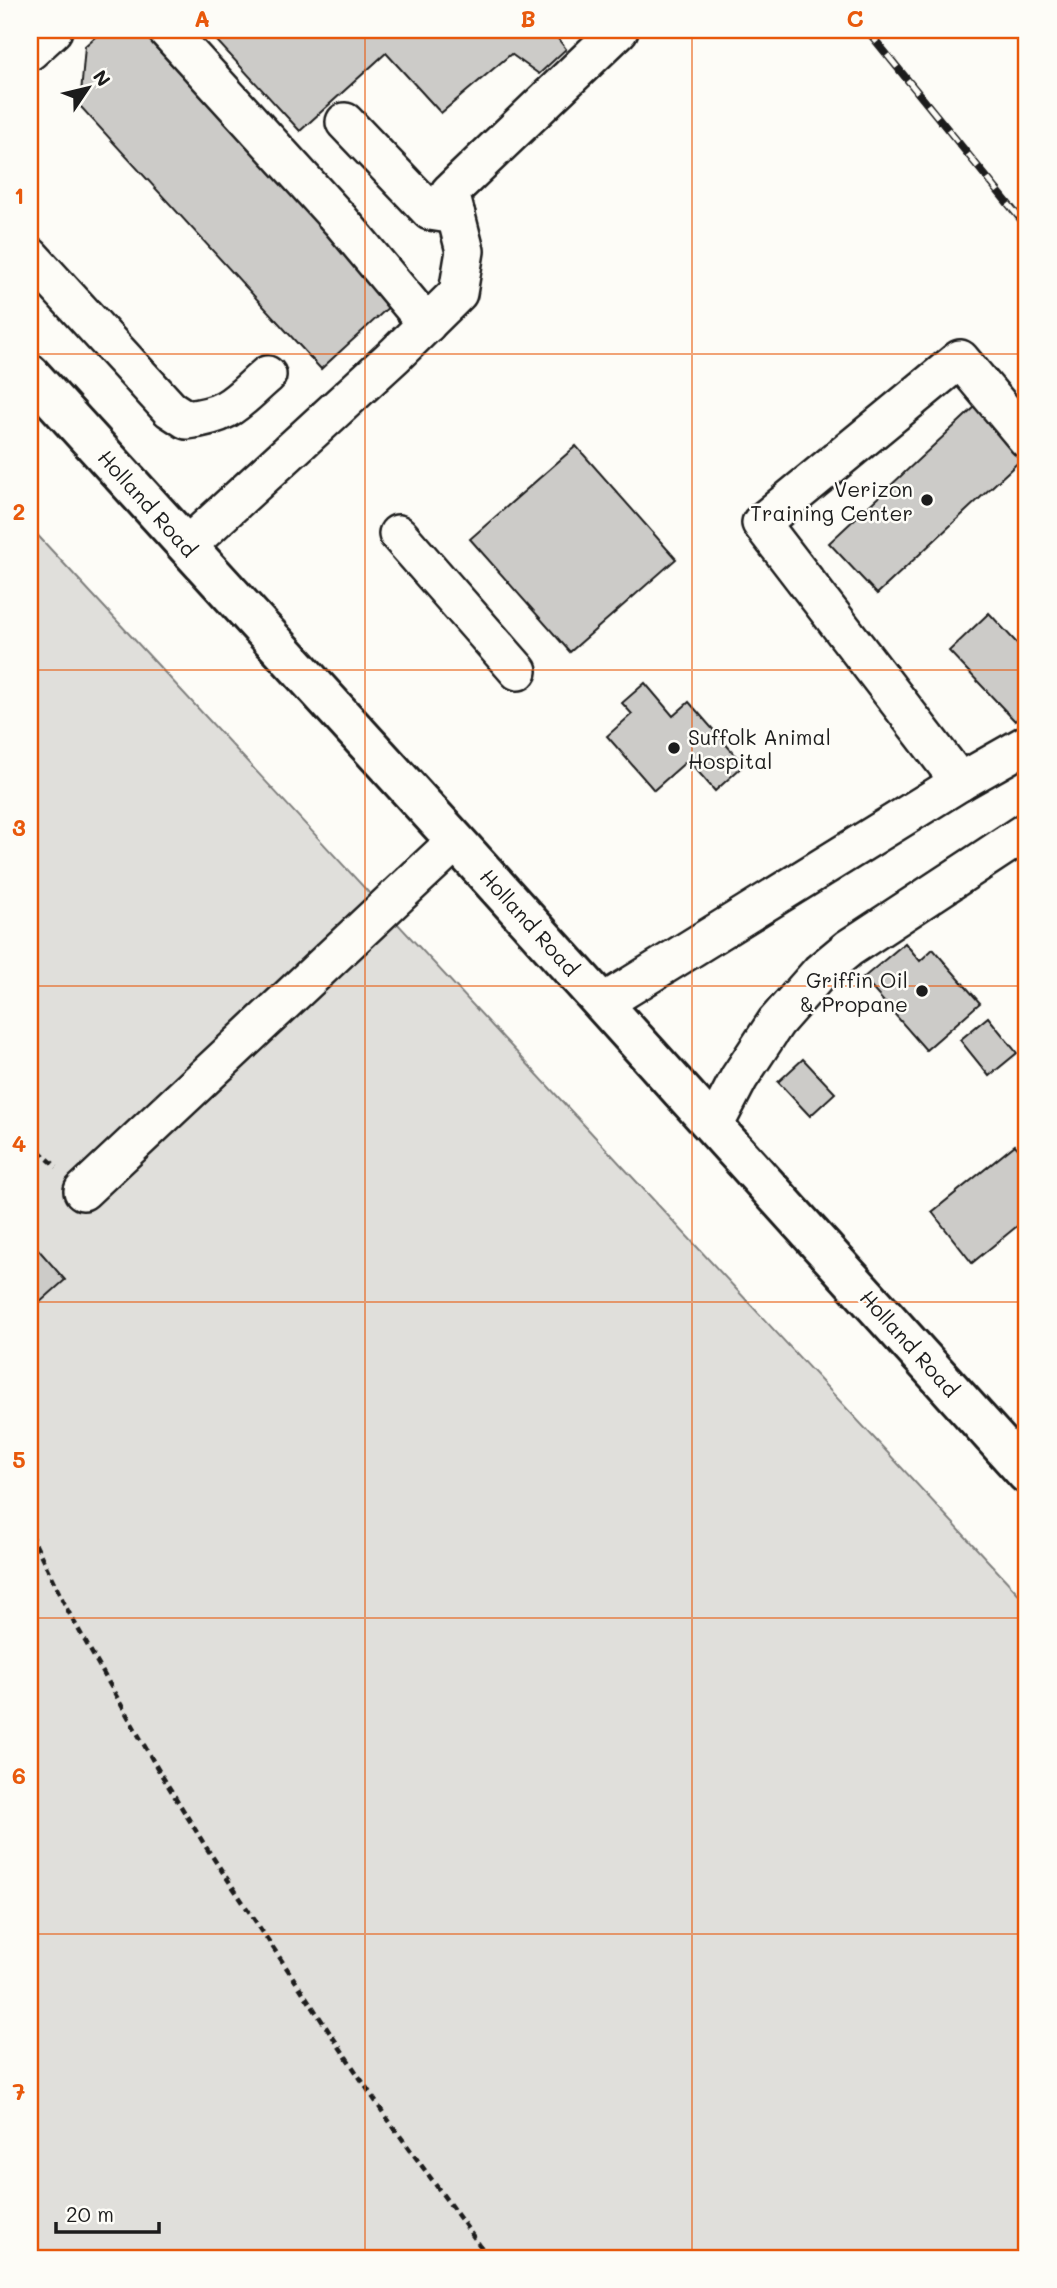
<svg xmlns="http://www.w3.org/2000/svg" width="1057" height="2288" font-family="Mali,sans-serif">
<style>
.green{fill:#e0dfdb;stroke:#7e7e7c;stroke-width:2}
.building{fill:#cccbc8;stroke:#1c1c1c;stroke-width:2}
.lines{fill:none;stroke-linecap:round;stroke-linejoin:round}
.minor-casing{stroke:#1c1c1c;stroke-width:42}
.major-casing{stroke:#1c1c1c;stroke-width:44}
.path{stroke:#1c1c1c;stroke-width:4.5;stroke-dasharray:7 5;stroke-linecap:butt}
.minor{stroke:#fdfcf7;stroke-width:37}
.major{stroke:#fdfcf7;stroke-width:38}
.rail-casing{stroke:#1c1c1c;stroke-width:8}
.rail{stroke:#fdfcf7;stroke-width:5;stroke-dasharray:16;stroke-linecap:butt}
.grid{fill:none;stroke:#e8590c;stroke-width:2;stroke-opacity:0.55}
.poi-dot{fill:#1c1c1c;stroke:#fdfcf7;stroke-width:2.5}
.labels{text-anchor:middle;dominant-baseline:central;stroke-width:5;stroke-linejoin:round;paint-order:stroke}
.poi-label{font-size:21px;fill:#1c1c1c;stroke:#fdfcf7;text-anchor:end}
.street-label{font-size:21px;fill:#1c1c1c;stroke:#fdfcf7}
.neatline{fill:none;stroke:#e8590c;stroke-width:2.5}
.grid-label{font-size:23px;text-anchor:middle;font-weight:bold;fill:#e8590c}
</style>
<rect width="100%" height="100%" fill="#fdfcf7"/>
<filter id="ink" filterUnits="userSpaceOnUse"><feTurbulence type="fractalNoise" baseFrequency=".0143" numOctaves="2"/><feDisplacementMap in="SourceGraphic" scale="14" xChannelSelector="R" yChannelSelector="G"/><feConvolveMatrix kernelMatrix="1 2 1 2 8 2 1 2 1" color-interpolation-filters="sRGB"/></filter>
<g filter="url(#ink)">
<polygon class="green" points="30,527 1027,1603 1027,2258 30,2258"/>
<g class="building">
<polygon points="103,30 140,30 392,304 321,369 80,106 85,46"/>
<polygon points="207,30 551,30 566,49 539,74 511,54 441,113 386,53 300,131"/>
<polygon points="977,405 1025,456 877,594 829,543"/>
<polygon points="576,446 676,559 570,652 470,539"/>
<polygon points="989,613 1027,654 1027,710 1015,721 949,651"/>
<polygon points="645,683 673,716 689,702 744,765 715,791 688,760 654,790 607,736 632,714 622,703"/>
<polygon points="905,943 920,961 933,949 980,1003 926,1050 863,978"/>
<polygon points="988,1017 1017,1053 989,1076 960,1040"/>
<polygon points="803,1059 835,1093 810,1116 778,1082"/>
<polygon points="1015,1145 1027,1159 1027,1218 972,1263 932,1212"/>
<polygon points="30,1240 65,1280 30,1311"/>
</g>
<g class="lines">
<defs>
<g id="minor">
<polyline points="167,30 340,220 427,324"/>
<polyline points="30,51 53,30"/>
<polyline points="345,122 430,211 456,215"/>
<path d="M 30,256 L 170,409 L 187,420 C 230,415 236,402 267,375"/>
<polyline points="398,534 518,671"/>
<polyline points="187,546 395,355 458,293 465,251 450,192 619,30"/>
<polyline points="960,782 761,523 960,359 1027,439"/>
<polyline points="603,1003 960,782 1027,744"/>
<polyline points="714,1126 739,1078 776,1022 820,972 849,948 1027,831"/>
<polyline points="83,1191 456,841"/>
</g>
<polyline id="major" points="30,374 456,841 1027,1474"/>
</defs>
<use href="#minor" class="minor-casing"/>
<use href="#major" class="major-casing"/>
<g class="path">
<polyline points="30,1143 57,1167"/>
<polyline points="30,1533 68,1611 156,1766 206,1847 384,2114 489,2258"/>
</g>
<use href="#minor" class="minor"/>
<use href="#major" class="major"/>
<defs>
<polyline id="rail" points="867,30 1027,227"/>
</defs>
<use href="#rail" class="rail-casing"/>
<use href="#rail" class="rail"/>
</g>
</g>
<path class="grid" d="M 365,30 L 365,2258M 692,30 L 692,2258M 30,354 L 1027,354M 30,670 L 1027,670M 30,986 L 1027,986M 30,1302 L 1027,1302M 30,1618 L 1027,1618M 30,1934 L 1027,1934"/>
<g class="poi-dot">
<circle cx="927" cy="500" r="7"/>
<circle cx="674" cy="748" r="7"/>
<circle cx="922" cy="991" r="7"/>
</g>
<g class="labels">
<g class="poi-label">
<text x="913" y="488">Verizon<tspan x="913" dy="24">Training Center</tspan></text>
<text x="688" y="736" text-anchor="start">Suffolk Animal<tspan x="688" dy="24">Hospital</tspan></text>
<text x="908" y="979">Griffin Oil<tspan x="908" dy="24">&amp; Propane</tspan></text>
</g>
<g class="street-label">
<text transform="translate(148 503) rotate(48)">Holland Road</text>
<text transform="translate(530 922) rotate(48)">Holland Road</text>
<text transform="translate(910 1343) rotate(48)">Holland Road</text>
</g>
</g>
<rect width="1057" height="2288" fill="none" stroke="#fdfcf7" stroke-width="77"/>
<g transform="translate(88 88) rotate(55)" stroke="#fdfcf7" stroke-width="5" paint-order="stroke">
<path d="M0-5L12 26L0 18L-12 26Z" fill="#1c1c1c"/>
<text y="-10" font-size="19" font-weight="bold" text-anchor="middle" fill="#1c1c1c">N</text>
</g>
<path d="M56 2222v10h103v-10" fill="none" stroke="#1c1c1c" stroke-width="3.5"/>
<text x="66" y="2222" font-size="21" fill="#1c1c1c" stroke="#fdfcf7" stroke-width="5" paint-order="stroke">20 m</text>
<rect x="38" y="38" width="980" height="2212" class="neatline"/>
<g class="grid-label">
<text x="202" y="27">A</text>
<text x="528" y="27">B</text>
<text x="855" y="27">C</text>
<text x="19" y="204">1</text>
<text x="19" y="520">2</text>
<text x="19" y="836">3</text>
<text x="19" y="1152">4</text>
<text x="19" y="1468">5</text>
<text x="19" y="1784">6</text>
<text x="19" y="2100">7</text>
</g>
</svg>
